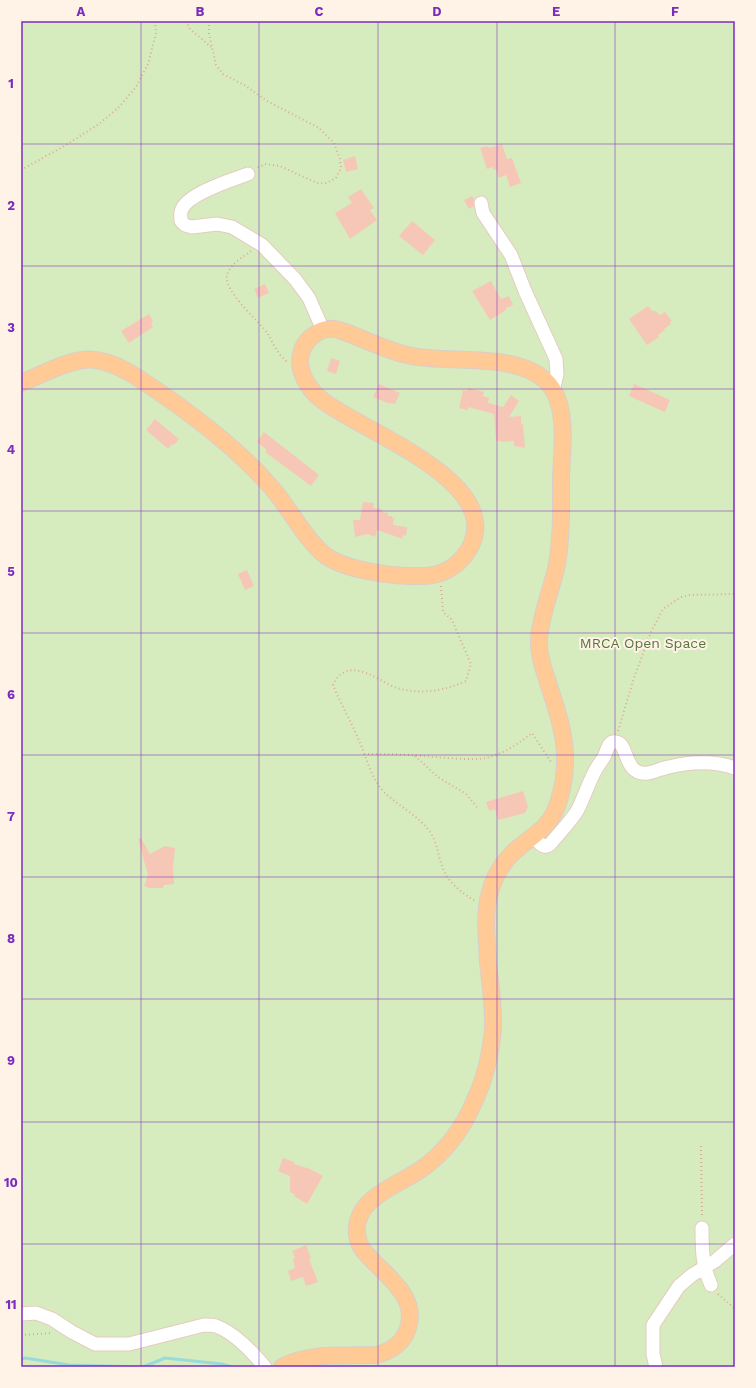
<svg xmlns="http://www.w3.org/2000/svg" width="756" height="1388" font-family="'Work Sans',sans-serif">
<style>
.green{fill:#d7ecbe}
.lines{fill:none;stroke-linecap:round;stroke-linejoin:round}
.stream{stroke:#99dadb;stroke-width:3}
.building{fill:#f6c7b6}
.minor-casing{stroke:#e5cbbf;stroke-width:15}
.major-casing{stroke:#d9cecb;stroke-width:18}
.path{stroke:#daaa99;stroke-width:2;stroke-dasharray:1 3;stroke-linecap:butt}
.minor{stroke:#fff;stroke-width:13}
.major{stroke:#ffca96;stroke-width:16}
.grid{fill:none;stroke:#7b2cbf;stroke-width:1;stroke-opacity:0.55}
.labels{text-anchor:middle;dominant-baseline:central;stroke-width:4;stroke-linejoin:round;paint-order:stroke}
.park-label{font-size:14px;fill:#55783a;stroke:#fff3e8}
.neatline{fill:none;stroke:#7b2cbf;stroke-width:1.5}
.grid-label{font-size:13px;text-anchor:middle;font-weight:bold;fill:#7b2cbf}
</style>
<rect width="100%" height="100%" fill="#feeee0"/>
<!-- green -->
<path class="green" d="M21 21H735V1367H21Z"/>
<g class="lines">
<!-- stream -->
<path class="stream" d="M21 1359 25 1358 69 1365 143 1367 165 1358 222 1364 232 1367"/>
</g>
<!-- building -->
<path class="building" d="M502 144 507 159 512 158 521 183 510 187 506 175 499 178 496 169 493 170V167L487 169 480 148 487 146 490 148Z
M355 156 358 169 346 172 343 160Z
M361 189 374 208 370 210 377 220 350 239 335 213 352 203 348 197Z
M472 196 474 199V206L469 209 464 200Z
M412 221 435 240 423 255 399 236Z
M491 281 501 299 509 296 513 305 506 308 505 311 490 320 472 291Z
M265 284 269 293 258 298 254 289Z
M648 306 652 311H655L660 315 665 312 672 321 670 322 671 324 664 329 665 330 658 335 659 337 647 345 629 319Z
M149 314 153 321 151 323 153 327 129 343 121 331Z
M331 358 340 361 336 374 327 371Z
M379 384 400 393 395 404 391 403 390 404 373 397Z
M634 384 670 400 665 412 629 396Z
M468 388 484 392 483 396 489 398 488 403 503 407 511 395 519 401 509 417 521 416V425L523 424 525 448 514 446V441L501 442V441H496L494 414 468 407V410L459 408 463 390 467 391Z
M155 419 179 439 174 445 172 444 168 449 146 430Z
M264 432 319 475 311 486 265 452 267 450 257 442Z
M363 502 374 503 373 508 382 509V512L388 513V516H392V518H394L393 525 407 527 406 536 402 535 403 539 377 530 375 537 368 534 355 537 353 520H360Z
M247 570 254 586 245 590 238 574Z
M523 791 528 807 525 813 498 820 495 809 489 811 486 802Z
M141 838 150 854 165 846 175 848 173 867 174 884 164 885 163 888H149L144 886 148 875 138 839Z
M283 1158 294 1162V1164L310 1169 323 1176 307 1204 294 1196 295 1195 290 1192V1176L278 1171Z
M306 1245 311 1258 309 1259 318 1282 306 1286 303 1277 291 1281 288 1271 295 1268 293 1259 295 1258 292 1251Z"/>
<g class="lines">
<!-- minor casing -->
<g class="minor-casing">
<path id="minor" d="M248 174C232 180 189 193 182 209 180 212 181 218 181 221L185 225 192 227 217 224 232 227 262 245 295 279 309 298 323 330
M481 203 483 213 511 255 525 291 556 359 557 374 553 391
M534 837C539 843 545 851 552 842 560 832 570 822 577 811 583 800 587 787 593 775 596 768 600 763 604 757 606 753 607 746 611 743 613 741 617 742 619 743 628 748 625 776 648 773 655 772 662 768 669 767 690 762 714 761 735 768
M702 1228C702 1249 702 1265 711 1285
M21 1314 36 1313 52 1319 72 1332 95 1344H129L204 1325C208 1325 213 1325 216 1326 235 1333 252 1352 265 1367
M656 1367 653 1354V1325L679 1286 692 1275 715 1261 735 1244"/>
</g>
<!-- major casing -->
<g class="major-casing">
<path id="major" d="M21 383C39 376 64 362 83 360 89 359 98 360 105 362 126 368 144 382 162 394 201 421 240 451 271 487 289 507 306 541 326 556 348 571 396 577 422 576 442 576 457 567 468 551 510 482 360 431 322 400 311 392 301 377 300 363 300 351 305 341 314 335 320 330 326 328 335 329 336 329 354 335 355 336 373 343 389 351 407 355 448 365 514 351 546 381 556 390 561 407 562 421 564 438 562 458 561 476 561 505 562 535 557 564 552 589 541 613 539 639 538 657 546 675 551 692 564 730 571 761 559 800 552 826 536 833 517 849 503 861 493 878 489 896 484 916 487 940 488 962 490 983 494 1006 493 1028 491 1053 485 1079 474 1102 462 1130 445 1153 420 1170 405 1180 387 1187 373 1199 358 1211 352 1229 361 1247 364 1252 371 1259 375 1263 393 1281 417 1300 408 1328 403 1344 391 1351 376 1355 345 1356 310 1352 282 1367"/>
</g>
<!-- path -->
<path class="path" d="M186 21 190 29 211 47
M209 21V34L216 65 223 74 246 86 267 101 319 128 334 143 340 159 341 168 336 178 326 183H317L280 166 265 164 257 168
M21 170 66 145 99 124 119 107 136 87 148 64 156 33 155 21
M251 251C243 257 230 264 227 275 223 291 259 321 268 334 271 339 273 345 277 350 279 354 283 358 287 362
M441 586 443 612 452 620 471 664 466 681C443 691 421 695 397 688 380 682 357 661 340 675 337 677 335 681 333 685 341 705 352 723 360 743 367 759 371 778 384 792 398 806 418 815 430 832 437 842 438 855 442 866 447 882 461 892 475 901
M618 731 634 678 651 632 663 609 681 597 690 595 735 594
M364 754C384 754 403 754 422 756 440 757 470 761 486 758 503 754 518 744 532 733L551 762
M415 756 438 777 466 794 477 807
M701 1146 702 1217
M718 1294 735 1309
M21 1335 52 1333"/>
<!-- minor -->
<use href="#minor" class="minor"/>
<!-- major -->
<use href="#major" class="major"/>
</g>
<!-- grid -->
<path class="grid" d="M141 21V1367M259 21V1367M378 21V1367M497 21V1367M615 21V1367M21 144H735M21 266H735M21 389H735M21 511H735M21 633H735M21 755H735M21 877H735M21 999H735M21 1122H735M21 1244H735"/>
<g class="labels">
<!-- park labels -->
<g class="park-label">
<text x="643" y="643">MRCA Open Space</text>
</g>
</g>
<!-- border -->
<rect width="756" height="1388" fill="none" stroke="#fff3e8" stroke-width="44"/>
<rect x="22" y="22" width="712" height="1344" class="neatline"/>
<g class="grid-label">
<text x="81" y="16">A</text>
<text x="200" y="16">B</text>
<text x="319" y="16">C</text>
<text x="437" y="16">D</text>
<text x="556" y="16">E</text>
<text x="675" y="16">F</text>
<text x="11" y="88">1</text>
<text x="11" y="210">2</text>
<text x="11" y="332">3</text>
<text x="11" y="454">4</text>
<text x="11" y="576">5</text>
<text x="11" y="699">6</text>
<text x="11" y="821">7</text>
<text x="11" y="943">8</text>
<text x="11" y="1065">9</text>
<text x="11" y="1187">10</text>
<text x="11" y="1309">11</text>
</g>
</svg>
